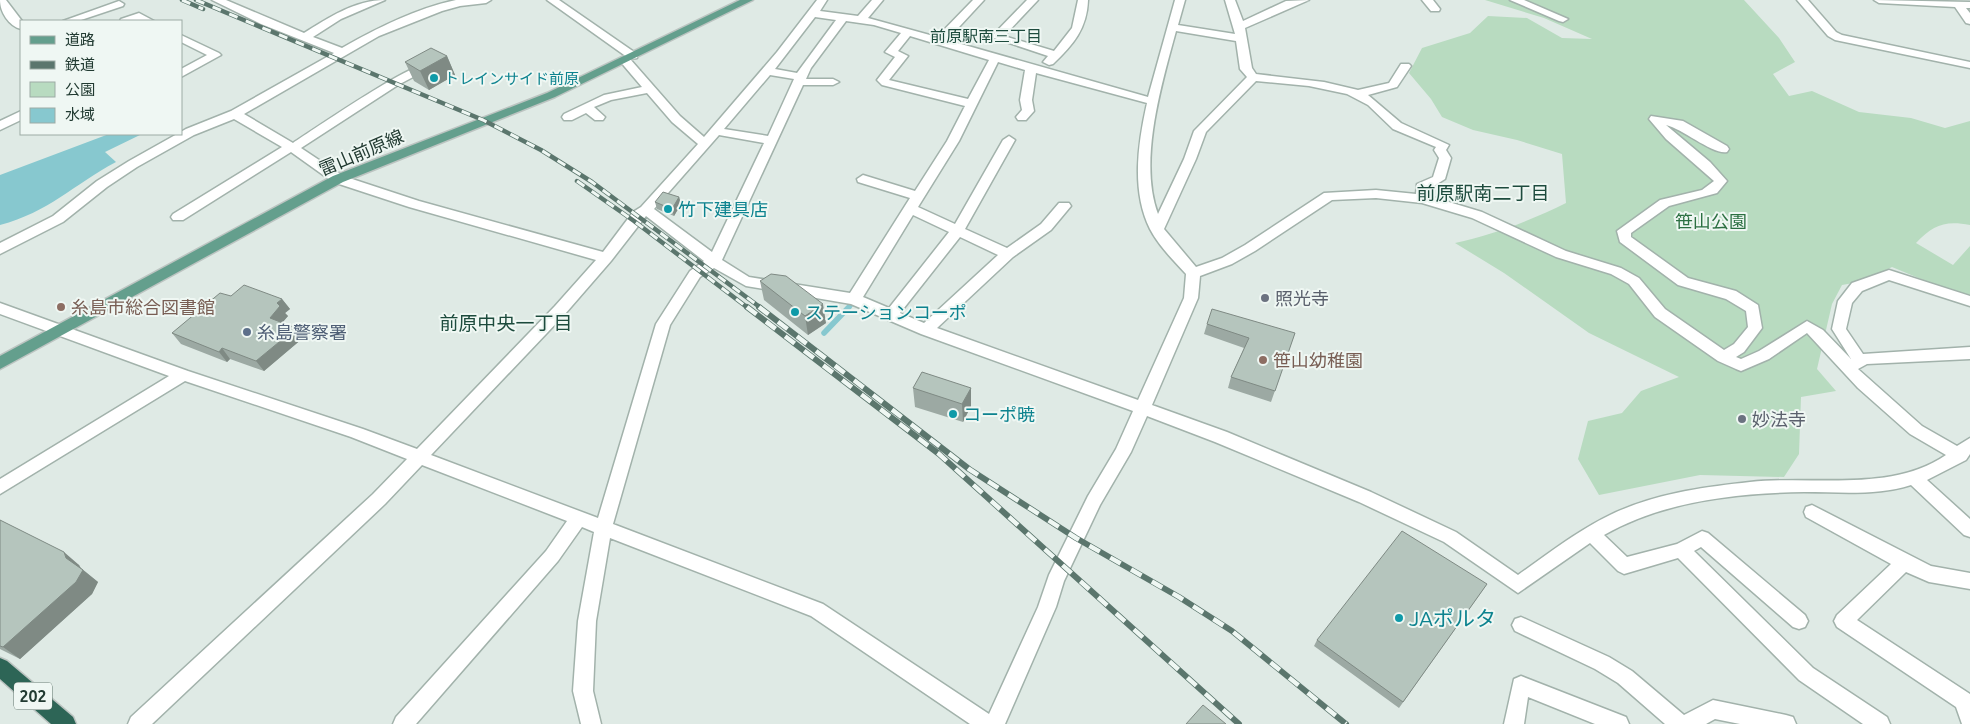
<svg xmlns="http://www.w3.org/2000/svg" width="1970" height="724" font-family="Ubuntu,'Noto Sans JP',sans-serif">
<style>
.green{fill:#b8dbc0}
.water{fill:#87c8cf}
.lines{fill:none;stroke-linecap:round;stroke-linejoin:round}
.stream-far1{stroke:#87c8cf;stroke-width:4.5}
.stream{stroke:#87c8cf;stroke-width:5.5}
.minor-casing{stroke:#a2b2ab;stroke-width:3}
.major-casing{stroke:#bcc4c1;stroke-width:3}
.highway-casing{stroke:#bcc4c1;stroke-width:3}
.minor{fill:#fff;fill-rule:evenodd}
.major{fill:#649f8d;fill-rule:evenodd}
.highway{fill:#2d6556;fill-rule:evenodd}
.rail-far1-casing{stroke:#5b766d;stroke-width:4.5}
.rail-casing{stroke:#5b766d;stroke-width:6}
.rail-far1{stroke:#eff7f3;stroke-width:3;stroke-dasharray:9;stroke-linecap:butt}
.rail{stroke:#eff7f3;stroke-width:4.5;stroke-dasharray:12;stroke-linecap:butt}
.wall{fill:#9ca9a3}
.shaded-wall{fill:#7f8a84}
.building{fill:#b5c5bd;stroke:#7f8a84}
.culture-dot{fill:#0f9aa8;stroke:#eff7f3;stroke-width:2}
.worship-dot{fill:#6b7280;stroke:#eff7f3;stroke-width:2}
.education-dot{fill:#8d6e63;stroke:#eff7f3;stroke-width:2}
.service-dot{fill:#5c6f8a;stroke:#eff7f3;stroke-width:2}
.labels{text-anchor:middle;dominant-baseline:central;stroke-width:4;stroke-linejoin:round;paint-order:stroke}
.far-culture-label{font-size:15px;fill:#0d838f;stroke:#eff7f3;text-anchor:start}
.far-neighbourhood-label{font-size:16px;fill:#1d4b3d;stroke:#eff7f3}
.shield{fill:#eff7f3;stroke:#5f736b;stroke-width:1}
.shield-label{font-size:16px;font-weight:bold;fill:#213a31}
.street-label{font-size:18px;fill:#213a31;stroke:#eff7f3}
.culture-label{font-size:18px;fill:#0d838f;stroke:#eff7f3;text-anchor:start}
.park-label{font-size:18px;fill:#2c7042;stroke:#eff7f3}
.worship-label{font-size:18px;fill:#5b616d;stroke:#eff7f3;text-anchor:start}
.education-label{font-size:18px;fill:#785e54;stroke:#eff7f3;text-anchor:start}
.service-label{font-size:18px;fill:#4e5e75;stroke:#eff7f3;text-anchor:start}
.neighbourhood-label{font-size:19px;fill:#1d4b3d;stroke:#eff7f3}
.near-culture-label{font-size:21px;fill:#0d838f;stroke:#eff7f3;text-anchor:start}
</style>
<rect width="100%" height="100%" fill="#dfeae5"/>
<!-- green -->
<path class="green" d="M1485 0H1744L1779 38 1795 62 1773 74 1789 96 1812 91 1859 112 1911 118 1945 128 1970 121V225C1945 220 1933 225 1916 243L1953 265 1970 246V295L1945 289 1892 267 1864 281 1842 285 1832 304 1817 369 1836 391 1801 397 1799 454 1784 477 1700 475 1599 495 1578 459 1588 421 1622 413 1641 391 1679 377 1589 333 1504 273 1455 243C1493 235 1532 220 1566 203L1562 154 1517 140 1473 130 1442 117 1431 99 1409 73 1422 48 1470 33 1488 16 1527 18 1562 38 1592 39 1544 18Z"/>
<!-- water -->
<path class="water" d="M109 134H142L105 152 116 162C73 185 49 212 0 225V175Z"/>
<g class="lines">
<!-- stream-far1 -->
<path class="stream-far1" d="M848 308 851 305"/>
<!-- stream -->
<path class="stream" d="M824 333 849 307"/>
<!-- minor casing -->
<g class="minor-casing">
<path id="minor" d="M0 0H6L22 21 21 29C9 26 0 12 0 0Z
M212 0H226L304 33C328 18 355 0 385 0L341 19 313 37 342 48C377 28 417 8 456 0 467 0 480 0 491 0L486 3 460 6 442 11 379 36 244 114 293 143C313 130 416 59 432 63V67L398 85 301 148 343 176 419 201 603 252 633 212 641 207 698 144 672 122 647 93 611 100 594 107 605 117 603 120H595L586 113 572 120H564L562 117 564 114 604 95 642 87 619 60 627 57 547 0H559L637 54V58L630 59 680 116 704 137 777 52 817 0H827L820 11 858 16 872 0H883L868 18 937 37 973 0H984L947 40 1148 97 1175 0H1185L1178 25 1235 34 1225 0H1235L1243 21 1286 1 1309 0 1245 28 1252 68 1256 74 1324 82 1358 90 1389 83 1401 64H1409L1411 66 1397 87 1368 95 1401 123 1449 145 1446 150 1451 158 1445 179 1429 189V196L1482 212 1566 251 1621 268 1639 278 1665 309 1724 350 1734 344 1748 327 1746 311 1726 299 1678 285 1620 242 1617 231 1660 200 1702 190 1714 181 1666 139 1649 119 1651 116 1683 121 1727 146 1729 149 1727 152C1713 155 1683 129 1666 125L1710 162 1727 181 1717 193 1669 206 1631 233V237L1688 278 1736 291 1758 305 1762 328 1744 352 1736 357 1741 359 1759 351 1807 321 1823 330 1851 359 1832 329 1838 301 1852 283 1889 270 1970 296V306L1889 280 1862 291 1852 303 1846 329 1863 354 1970 347V359L1867 364 1858 369 1922 426 1957 446 1970 438V454L1966 460 1927 480 1970 519V537L1964 535 1911 485C1877 496 1839 492 1804 492 1737 493 1663 501 1604 535L1627 557 1677 544 1702 531 1708 533 1805 615 1808 621 1805 627 1799 629 1793 627 1701 547 1694 551 1813 668 1887 717 1890 724H1863L1799 680 1678 558 1624 574 1618 571 1590 543 1518 593 1444 542 1359 502 1215 442 1147 416 1131 452 1100 505 1064 581 1056 607 1005 724H970L811 616 610 538 596 621 593 691 601 724H581L573 691 578 621 594 532 582 527 558 561 416 724H393L396 717 546 551 567 521 422 465 385 504 152 724H128L131 717 373 494 407 459 351 437 185 381 0 494V479L169 376 0 314V303L188 371 363 429 417 449 555 306 596 260 409 207 333 182 291 152 183 220H173L171 217 173 214 282 147 234 119 194 135 137 167 107 187 63 222 0 254V243L53 216 97 181 129 161 186 129 231 111 334 53 261 24ZM815 17 836 20 797 73 775 69ZM846 21 874 25 901 33 885 52 895 57 877 80 882 85 965 106 947 141 915 191 863 175 857 179 858 182 910 198 850 293 749 277 722 260 803 85H833L839 82 833 79H806L811 68ZM1176 31 1236 41 1240 69 1247 77 1194 131 1184 159 1158 214C1138 161 1162 83 1176 31ZM910 36 989 60 968 99 889 80 908 56 898 51ZM998 62 1025 70 1020 100 1022 110 1016 117 1018 120H1026L1034 111 1032 100 1036 73 1147 103C1138 143 1131 191 1150 229 1159 246 1173 260 1186 274L1184 298 1138 400 937 328 1013 257 1051 230 1071 206 1069 203H1059L1041 224 1007 248 965 229 1015 140 1009 136 1003 140 955 224 918 207 959 141ZM770 75 794 79 768 136 724 129ZM1256 81 1309 86 1347 94 1368 105 1393 129 1436 147 1434 150 1439 158 1433 177 1417 184 1416 194 1376 190 1324 193 1245 245 1222 258 1196 267 1164 229 1196 159 1206 132ZM719 135 764 143 712 252 654 209ZM1376 198 1422 203 1472 218 1556 257 1611 274 1629 284 1655 317 1718 361 1736 369 1741 371 1769 359 1807 333 1858 388 1910 434 1946 455C1891 493 1813 475 1750 482 1703 487 1653 494 1610 515 1577 531 1548 554 1518 575L1456 532 1371 492 1227 432 1152 405 1198 298 1200 276 1232 264 1255 251 1332 200ZM913 215 949 232 889 308 863 297ZM646 216 704 261 690 271 656 324 598 518 431 455 565 314 611 261ZM960 237 998 255 924 323 900 313ZM714 268 746 286 851 304 921 334 1133 411 1116 449 1088 496 1049 575 1038 607 989 714 823 604 613 524 670 325 700 277Z
M1027 0H1038L1004 36 1054 51 1072 28 1078 0H1088C1087 29 1073 45 1053 64L1049 65 1043 62 1048 56 991 37Z
M1422 0H1433L1440 9 1439 11H1431Z
M1510 0H1524L1568 19 1563 22 1559 21Z
M1797 0H1808L1836 32 1842 35 1970 62V68L1835 40 1828 36Z
M1874 0 1970 2V8H1966L1970 13V24L1966 23 1955 7 1879 3Z
M119 1 124 4 123 6 78 21H63Z
M139 13 154 21H120L121 19Z
M181 35 219 53 221 55 181 77V69L207 55 181 42Z
M21 111V120L0 130V121Z
M1812 505 1931 566 1970 573V589L1929 582 1906 572 1857 620 1970 694V724H1962L1956 707 1837 627 1834 621 1837 615 1891 564 1806 517 1804 512 1806 507Z
M1521 617 1609 657 1632 671 1684 715 1713 700 1786 715 1793 717 1796 724H1740L1715 719 1706 724H1665L1618 683 1595 669 1515 631 1512 625 1515 619Z
M1521 676 1626 717 1629 724H1595L1528 697 1524 724H1504L1514 679Z"/>
</g>
<!-- major casing -->
<g class="major-casing">
<path id="major" d="M740 0H753L555 97 343 182 0 369V356L333 176 547 93Z"/>
</g>
<!-- highway casing -->
<g class="highway-casing">
<path id="highway" d="M0 658 7 661 73 717 76 724H51L0 679Z"/>
</g>
<!-- minor -->
<use href="#minor" class="minor"/>
<!-- major -->
<use href="#major" class="major"/>
<!-- highway -->
<use href="#highway" class="highway"/>
<!-- rail-far1 casing -->
<g class="rail-far1-casing">
<path id="rail-far1" d="M182 0 203 9
M196 0 483 120 541 150 592 182 761 308
M577 181 634 221 748 308"/>
</g>
<!-- rail casing -->
<g class="rail-casing">
<path id="rail" d="M747 307 939 454 1239 724
M759 307 969 469 1076 538 1179 597 1232 631 1346 724"/>
</g>
<!-- rail-far1 -->
<use href="#rail-far1" class="rail-far1"/>
<!-- rail -->
<use href="#rail" class="rail"/>
</g>
<!-- wall -->
<path class="wall" d="M447 56 455 75 429 90 414 81 405 62Z
M679 197 681 204 674 216 657 209 655 202Z
M760 281 826 323 808 335 764 300Z
M282 299 290 309 285 313 288 316 282 322 296 328 303 338 264 371 230 359 227 362 181 344 172 333Z
M1207 324 1295 333 1271 402 1228 388 1231 377 1244 348 1204 334Z
M913 388H971V406L963 422 915 407Z
M0 520 79 565 81 568 98 582 92 594 20 659 0 649Z
M1487 584 1399 708 1314 646 1317 640Z"/>
<!-- shaded-wall -->
<path class="shaded-wall" d="M447 56 455 75 429 90 420 71Z
M679 197 681 204 674 216 672 209Z
M282 299 290 309 285 313 288 316 278 328 270 318 277 303Z
M823 304 826 323 808 335 805 316Z
M296 328 303 338 264 371 256 361Z
M222 348 230 359 227 362 219 352Z
M971 388V406L963 422 962 404Z
M64 552 79 565 82 571 66 558Z
M83 570 98 582 92 594 20 659 3 647Z"/>
<!-- building -->
<path class="building" d="M431 48 447 56 420 71 405 62Z
M663 192 679 197 672 209 655 202Z
M771 274 786 276 823 304 805 316 760 281Z
M244 285 282 299 277 303 280 306 270 318 296 328 256 361 222 348 219 352 172 333 220 293 231 296Z
M1212 309 1295 333 1275 391 1231 377 1249 338 1207 324Z
M922 372 971 388 962 404 913 388Z
M0 520 64 552 66 558 83 570 76 582 3 647 0 646Z
M1402 531 1487 584 1403 702 1317 640Z
M1203 705 1226 724H1186Z"/>
<!-- markers -->
<g class="culture-dot">
<circle cx="434" cy="78" r="5"/>
<circle cx="668" cy="209" r="5"/>
<circle cx="795" cy="312" r="5"/>
<circle cx="953" cy="414" r="5"/>
<circle cx="1399" cy="618" r="5"/>
</g>
<g class="worship-dot">
<circle cx="1265" cy="298" r="5"/>
<circle cx="1742" cy="419" r="5"/>
</g>
<g class="education-dot">
<circle cx="61" cy="307" r="5"/>
<circle cx="1263" cy="360" r="5"/>
</g>
<circle class="service-dot" cx="247" cy="332" r="5"/>
<g class="labels">
<!-- far-culture labels -->
<g class="far-culture-label">
<text x="444" y="78">トレインサイド前原</text>
</g>
<!-- far-neighbourhood labels -->
<g class="far-neighbourhood-label">
<text x="986" y="36">前原駅南三丁目</text>
</g>
<!-- shield labels -->
<rect class="shield" x="14" y="682.5" width="38" height="27" rx="4"/>
<g class="shield-label">
<text x="33" y="696">202</text>
</g>
<!-- street labels -->
<g class="street-label">
<text transform="translate(361 152) rotate(-23)">雷山前原線</text>
</g>
<!-- culture labels -->
<g class="culture-label">
<text x="678" y="209">竹下建具店</text>
<text x="805" y="312">ステーションコーポ</text>
<text x="963" y="414">コーポ暁</text>
</g>
<!-- park labels -->
<g class="park-label">
<text x="1711" y="221">笹山公園</text>
</g>
<!-- worship labels -->
<g class="worship-label">
<text x="1275" y="298">照光寺</text>
<text x="1752" y="419">妙法寺</text>
</g>
<!-- education labels -->
<g class="education-label">
<text x="71" y="307">糸島市総合図書館</text>
<text x="1273" y="360">笹山幼稚園</text>
</g>
<!-- service labels -->
<g class="service-label">
<text x="257" y="332">糸島警察署</text>
</g>
<!-- neighbourhood labels -->
<g class="neighbourhood-label">
<text x="1483" y="193">前原駅南二丁目</text>
<text x="506" y="323">前原中央一丁目</text>
</g>
<!-- near-culture labels -->
<g class="near-culture-label">
<text x="1409" y="618">JAポルタ</text>
</g>
</g>
<!-- legend -->
<rect x="20" y="20" width="162" height="115" fill="#eff7f3" stroke="#9daba5"/>
<rect x="30" y="36" width="25" height="8" fill="#649f8d" stroke="#9daba5"/>
<text x="65" y="45" font-size="15" fill="#213a31">道路</text>
<rect x="30" y="61" width="25" height="8" fill="#5b766d" stroke="#9daba5"/>
<text x="65" y="70" font-size="15" fill="#213a31">鉄道</text>
<rect x="30" y="82" width="25" height="15" fill="#b8dbc0" stroke="#9daba5"/>
<text x="65" y="95" font-size="15" fill="#213a31">公園</text>
<rect x="30" y="108" width="25" height="15" fill="#87c8cf" stroke="#9daba5"/>
<text x="65" y="120" font-size="15" fill="#213a31">水域</text>
</svg>
